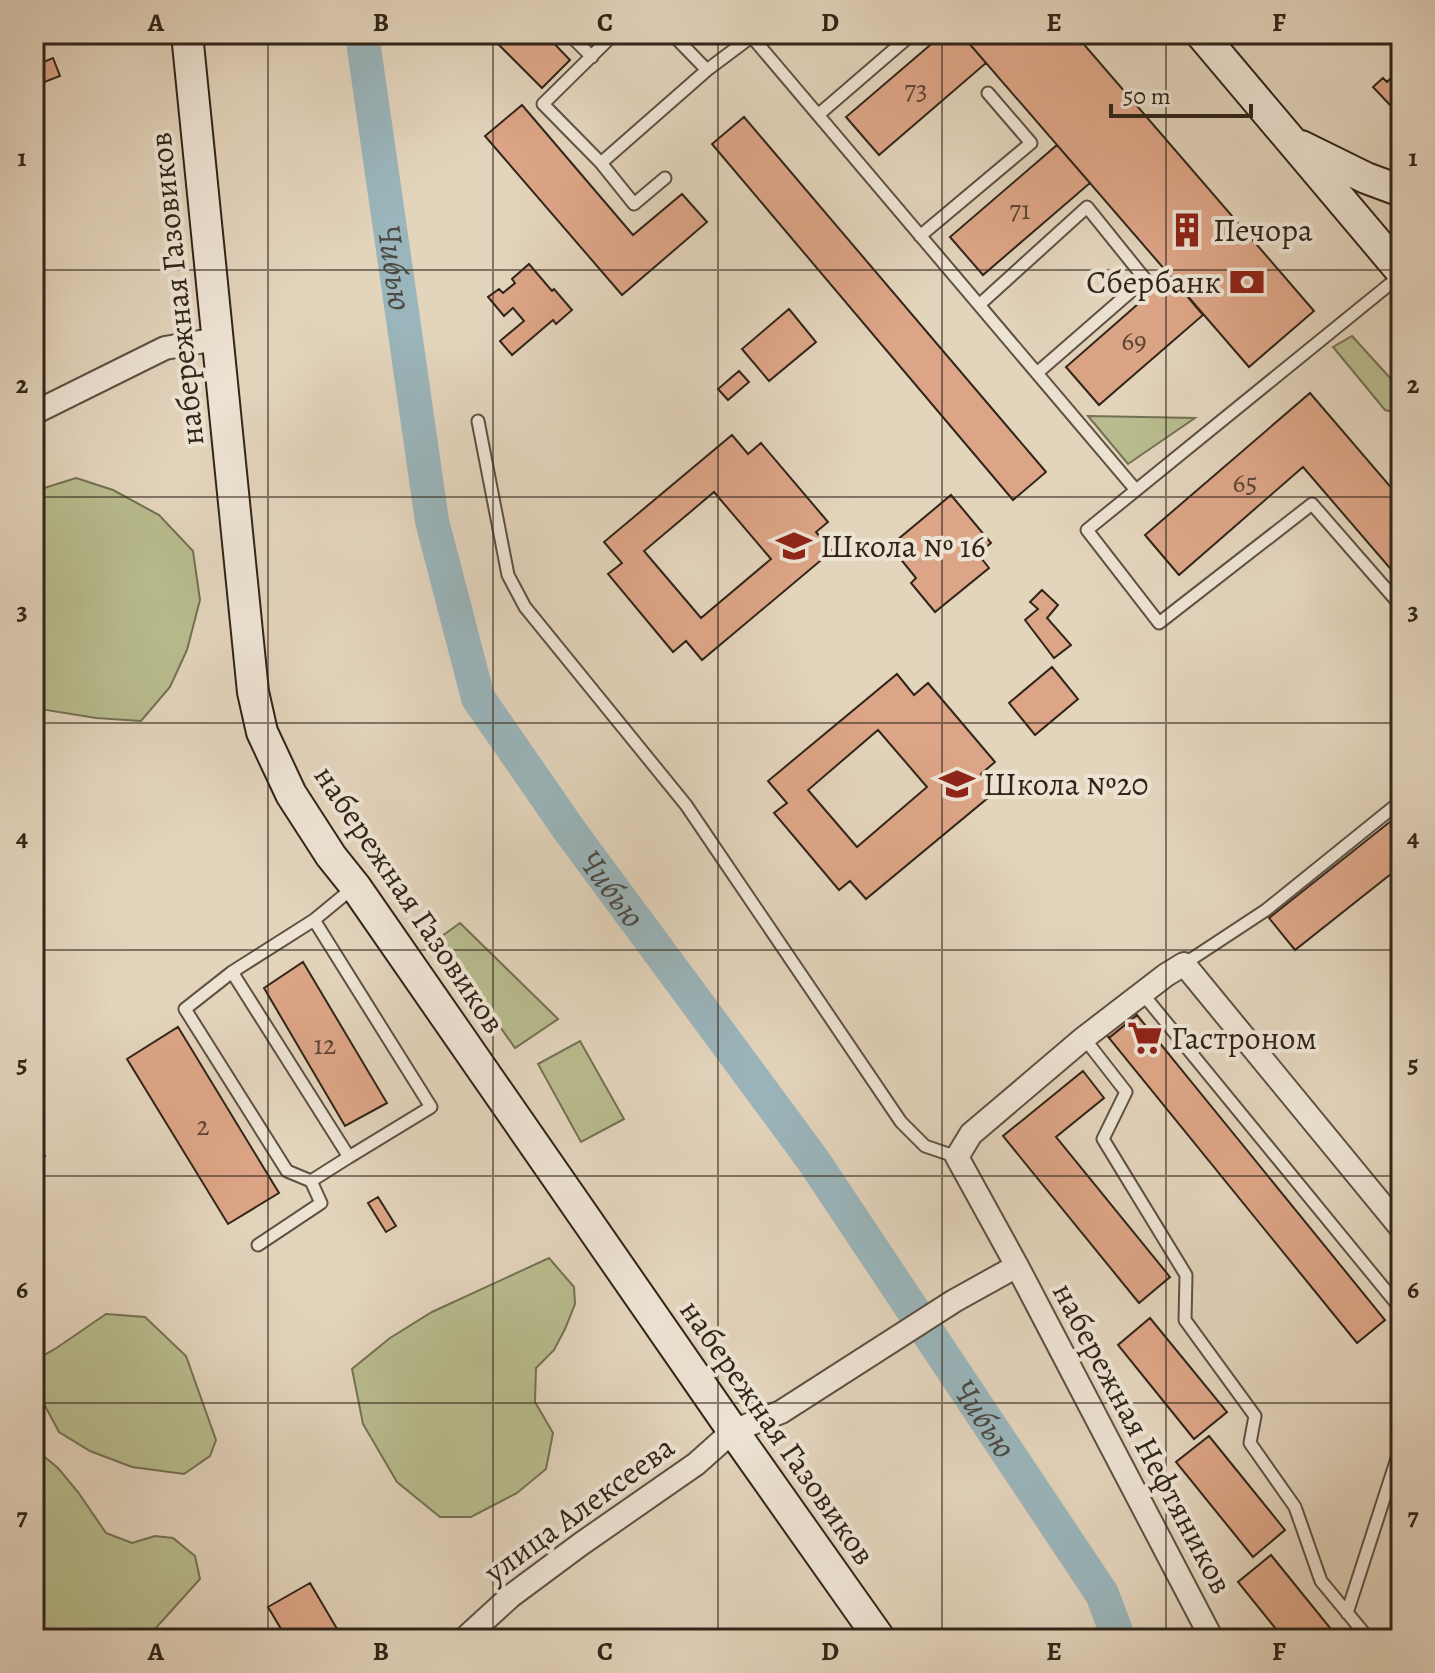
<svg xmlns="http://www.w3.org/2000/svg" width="1435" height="1673" font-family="Alegreya,serif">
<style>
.green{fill:#b8bc8e;stroke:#747054;stroke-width:2}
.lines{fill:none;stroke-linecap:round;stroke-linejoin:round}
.river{stroke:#9ab5bb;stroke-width:34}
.building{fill:#dda587;stroke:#312519;stroke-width:2;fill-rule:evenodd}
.service-casing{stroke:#5e5142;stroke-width:15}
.minor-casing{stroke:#5e5142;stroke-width:26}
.secondary-casing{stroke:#312519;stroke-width:34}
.service{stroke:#ede3d3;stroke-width:11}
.minor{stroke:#ede3d3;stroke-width:22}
.secondary{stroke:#ede3d3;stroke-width:30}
.grid{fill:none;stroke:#312519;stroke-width:2;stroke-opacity:0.55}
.labels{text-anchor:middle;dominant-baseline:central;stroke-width:8;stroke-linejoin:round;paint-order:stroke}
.number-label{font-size:28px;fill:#5c4534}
.poi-label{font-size:32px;fill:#312519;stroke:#ede3d3;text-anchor:start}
.street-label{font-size:32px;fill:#312519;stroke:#ede3d3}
.water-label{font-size:34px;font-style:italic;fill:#4b4942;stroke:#ede3d3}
.neatline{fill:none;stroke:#312519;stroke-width:3}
.grid-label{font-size:26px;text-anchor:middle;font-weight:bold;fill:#312519}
</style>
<rect width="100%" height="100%" fill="#e3d4bc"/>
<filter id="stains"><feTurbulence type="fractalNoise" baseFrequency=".0025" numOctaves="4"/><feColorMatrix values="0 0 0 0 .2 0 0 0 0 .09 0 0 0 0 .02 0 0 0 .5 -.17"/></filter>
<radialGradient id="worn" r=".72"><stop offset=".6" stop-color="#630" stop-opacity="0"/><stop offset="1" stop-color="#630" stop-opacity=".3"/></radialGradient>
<!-- green -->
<path class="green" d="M1352 336 1401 390V414L1385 410 1333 347Z
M1088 416 1195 418 1128 464Z
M76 478 113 490 159 515 193 551 200 600 187 650 170 687 141 721 96 718 34 708V493L41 489Z
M460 923 558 1019 515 1048 438 939Z
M580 1041 624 1119 581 1142 538 1064Z
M549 1258 574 1287 575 1304 565 1329 554 1350 536 1368 535 1402 553 1433 546 1469 517 1493 471 1517H440L397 1482 363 1424 352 1369 390 1338 432 1312Z
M106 1314 145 1317 186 1356 216 1440 210 1456 184 1474 132 1467 90 1451 59 1432 36 1389 35 1360 55 1349Z
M34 1448 58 1468 78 1492 106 1533 132 1543 155 1536 173 1538 195 1556 200 1579 146 1639H34Z"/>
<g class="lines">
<!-- river -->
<path class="river" id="s1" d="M362 34 432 521 478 698 570 831 813 1160 1102 1594 1119 1639"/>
</g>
<!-- building -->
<path class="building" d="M488 34H545L570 60 542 88Z
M943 34H961L986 63 879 155 846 117Z
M961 34H1075L1314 311 1249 367Z
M53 58 60 76 34 86V66Z
M1392 77 1401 86V94L1390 105 1373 87 1383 78 1387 82Z
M522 105 633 235 682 194 707 222 622 295 485 136Z
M744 117 1046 472 1013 500 712 144Z
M1057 145 1090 183 983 275 950 237Z
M529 264 552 291 554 289 572 310 556 324 553 320 512 355 500 341 524 321 513 308 504 316 488 297 499 289 503 293 515 283 512 279Z
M1170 276 1203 315 1099 405 1066 367Z
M789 309 816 342 769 381 742 349Z
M739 371 749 382 728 400 718 389Z
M1310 393 1401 499V581L1303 467 1179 575 1145 535Z
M732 435 748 454 761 443 828 522 816 532 832 551 702 660 686 641 673 652 608 574 622 563 604 542ZM714 492 771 559 701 618 644 551Z
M951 495 991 543 978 554 989 568 935 612 911 583 916 578 890 546Z
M1042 590 1058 605 1047 618 1071 645 1054 658 1025 620 1038 609 1030 602Z
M1052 667 1078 699 1035 735 1009 703Z
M897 674 914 695 928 683 995 762 981 774 995 792 866 899 850 881 839 890 774 813 787 803 768 781ZM878 730 927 787 857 847 808 790Z
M1401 813V866L1295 950 1269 918Z
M303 962 387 1103 345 1126 264 988Z
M1130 1007 1137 1015 1109 1038 1102 1029Z
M1137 1015 1385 1320 1357 1343 1109 1038Z
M178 1027 279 1193 228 1224 127 1059Z
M1083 1071 1104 1098 1056 1137 1170 1277 1139 1303 1003 1136Z
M34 1143 45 1156 34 1165Z
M378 1197 396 1226 386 1232 368 1203Z
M1150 1318 1227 1412 1194 1439 1118 1345Z
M1209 1436 1285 1530 1253 1557 1176 1462Z
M1401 1518V1550L1392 1547Z
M1271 1555 1339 1639H1284L1238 1582Z
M310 1583 343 1639H287L268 1607Z"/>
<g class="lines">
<!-- service casing -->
<g class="service-casing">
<path id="service" d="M569 34 592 57
M614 34 543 104 601 163 707 70 755 34
M672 34 707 70
M752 37 1135 489
M818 115 912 34
M601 163 634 204 665 178
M920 236 1031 143 988 93
M1401 275 1087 530 1159 623 1312 504 1401 606
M979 305 1087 207 1145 279 1037 373
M478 421 508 575 525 607 686 805 901 1122 925 1146 957 1157
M314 920 431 1107 349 1157 232 972 314 920 354 887
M1184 964 1266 910 1401 801
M232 972 185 1009 287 1171 311 1181
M1142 993 1401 1309
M1084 1038 1126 1092 1103 1139 1186 1275 1185 1320 1255 1416 1250 1443 1295 1507 1321 1581 1369 1639
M258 1245 321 1203 311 1181 349 1157
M1347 1613 1401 1446"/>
</g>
<!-- minor casing -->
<g class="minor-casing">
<path id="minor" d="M34 413 165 348 217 339
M464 1639 511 1596 581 1544 696 1464 733 1431 781 1412 954 1301 1017 1266
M1212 1639 1017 1266 957 1157 971 1134 1084 1038 1166 975 1184 964 1401 1228"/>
</g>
<!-- secondary casing -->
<g class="secondary-casing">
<path id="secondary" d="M187 34 253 692 262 732 291 794 331 856 355 886 733 1431 880 1639
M1201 34 1401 271
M1301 146 1366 178 1401 191"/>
</g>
<!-- service -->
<use href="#service" class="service"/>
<!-- minor -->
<use href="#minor" class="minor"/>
<!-- secondary -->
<use href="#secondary" class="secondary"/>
</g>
<!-- grid -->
<path class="grid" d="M268 34V1639M493 34V1639M718 34V1639M942 34V1639M1166 34V1639M34 270H1401M34 497H1401M34 723H1401M34 950H1401M34 1176H1401M34 1403H1401"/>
<!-- icons -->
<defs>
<g id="building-bare" transform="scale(2.76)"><path d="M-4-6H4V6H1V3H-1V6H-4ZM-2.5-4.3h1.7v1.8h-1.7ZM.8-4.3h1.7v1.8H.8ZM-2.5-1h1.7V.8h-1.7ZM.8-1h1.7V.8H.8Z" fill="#8f2418" stroke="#ede3d3" stroke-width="2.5" paint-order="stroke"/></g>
<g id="bank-bare" transform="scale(2.76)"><path d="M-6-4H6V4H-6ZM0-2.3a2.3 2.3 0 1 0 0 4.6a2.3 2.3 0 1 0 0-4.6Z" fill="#8f2418" stroke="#ede3d3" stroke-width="2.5" paint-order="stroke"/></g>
<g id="school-bare" transform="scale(2.76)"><path d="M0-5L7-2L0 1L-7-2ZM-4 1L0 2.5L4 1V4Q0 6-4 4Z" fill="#8f2418" stroke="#ede3d3" stroke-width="2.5" paint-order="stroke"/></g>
<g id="supermarket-bare" transform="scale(2.76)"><path d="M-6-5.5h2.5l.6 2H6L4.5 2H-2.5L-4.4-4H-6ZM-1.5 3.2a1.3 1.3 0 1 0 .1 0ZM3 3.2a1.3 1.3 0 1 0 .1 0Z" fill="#8f2418" stroke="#ede3d3" stroke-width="2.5" paint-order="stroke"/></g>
</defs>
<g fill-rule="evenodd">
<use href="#building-bare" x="1187" y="230"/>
<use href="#bank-bare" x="1247" y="282"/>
<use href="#school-bare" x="794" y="546"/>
<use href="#school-bare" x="957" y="784"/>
<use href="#supermarket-bare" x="1145" y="1038"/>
</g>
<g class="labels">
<!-- number labels -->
<g class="number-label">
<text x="916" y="90">73</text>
<text x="1020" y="210">71</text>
<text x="1134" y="341">69</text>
<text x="1245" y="483">65</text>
<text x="325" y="1045">12</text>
<text x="203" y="1126">2</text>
</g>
<!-- poi labels -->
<g class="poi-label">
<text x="1213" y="230">Печора</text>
<text x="1221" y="282" text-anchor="end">Сбербанк</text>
<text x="820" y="546">Школа № 16</text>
<text x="983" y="784">Школа №20</text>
<text x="1171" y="1038">Гастроном</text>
</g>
<!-- street labels -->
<g class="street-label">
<text transform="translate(176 289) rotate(-96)">набережная Газовиков</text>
<text transform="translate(410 899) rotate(56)">набережная Газовиков</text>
<text transform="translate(778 1432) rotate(55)">набережная Газовиков</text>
<text transform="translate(1143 1438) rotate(62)">набережная Нефтяников</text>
<text transform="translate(579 1509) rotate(-36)">улица Алексеева</text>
</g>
<!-- water labels -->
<g class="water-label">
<text stroke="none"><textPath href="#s1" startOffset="236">Чибью</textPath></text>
<text stroke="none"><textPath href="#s1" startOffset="908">Чибью</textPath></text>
<text stroke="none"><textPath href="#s1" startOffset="1556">Чибью</textPath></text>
</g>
</g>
<!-- margin -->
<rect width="1435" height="1673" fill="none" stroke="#e3d4bc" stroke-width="88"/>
<!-- scale -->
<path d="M1111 104v12h140v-12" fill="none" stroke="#312519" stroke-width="4"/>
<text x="1123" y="104" font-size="24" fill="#312519" stroke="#ede3d3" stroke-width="6" paint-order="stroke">50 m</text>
<rect x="44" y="44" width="1347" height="1585" class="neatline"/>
<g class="grid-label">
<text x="156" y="31">A</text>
<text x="381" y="31">B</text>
<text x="605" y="31">C</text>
<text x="830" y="31">D</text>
<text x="1054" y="31">E</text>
<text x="1279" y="31">F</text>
<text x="22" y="166">1</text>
<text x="1413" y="166">1</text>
<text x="22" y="393">2</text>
<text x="1413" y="393">2</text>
<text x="22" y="619">3</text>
<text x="1413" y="619">3</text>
<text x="22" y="846">4</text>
<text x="1413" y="846">4</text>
<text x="22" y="1072">5</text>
<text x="1413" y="1072">5</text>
<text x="22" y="1298">6</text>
<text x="1413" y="1298">6</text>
<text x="22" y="1525">7</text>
<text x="1413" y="1525">7</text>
<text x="156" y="1660">A</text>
<text x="381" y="1660">B</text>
<text x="605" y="1660">C</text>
<text x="830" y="1660">D</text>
<text x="1054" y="1660">E</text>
<text x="1279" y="1660">F</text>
</g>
<rect width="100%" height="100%" filter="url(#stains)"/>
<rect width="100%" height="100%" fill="url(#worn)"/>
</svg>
